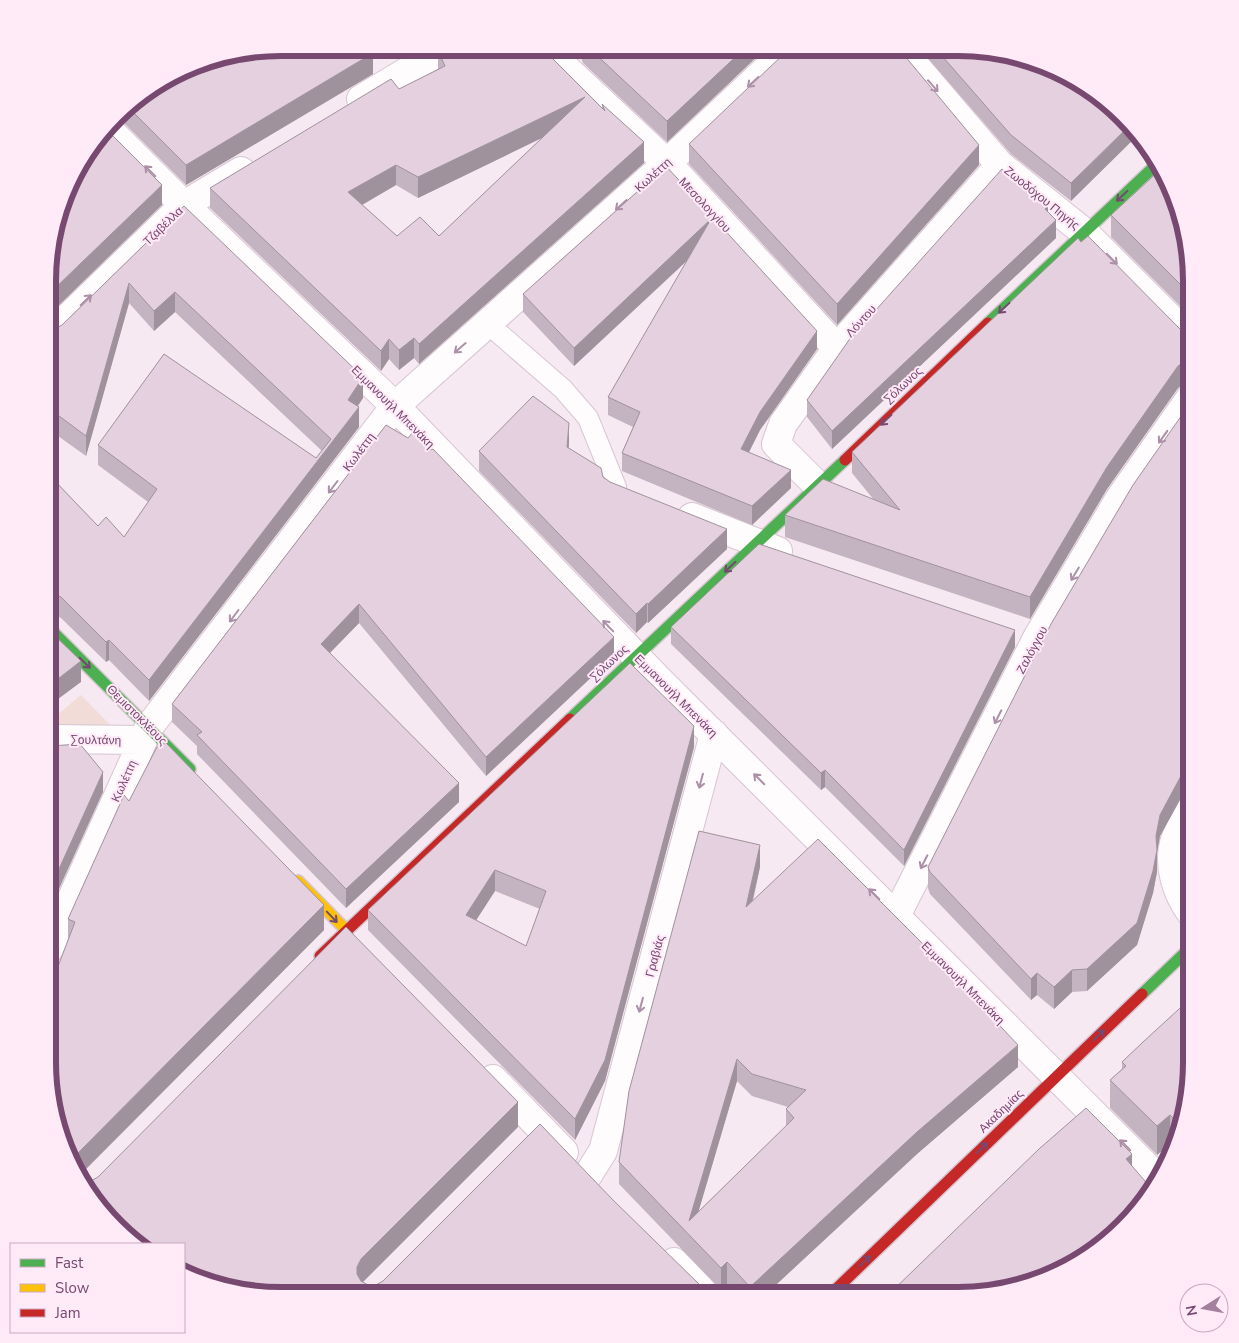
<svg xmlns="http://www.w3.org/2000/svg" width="1239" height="1343" font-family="'Nunito Sans',sans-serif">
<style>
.green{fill:#f1dcd7}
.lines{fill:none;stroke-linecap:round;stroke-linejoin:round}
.lane-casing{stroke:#d6c6d2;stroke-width:22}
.street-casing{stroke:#d6c6d2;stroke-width:30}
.fast-casing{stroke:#d5c5d0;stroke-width:14}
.slow-casing{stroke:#d5c5d0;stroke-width:14}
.jam-casing{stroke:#d5c5d0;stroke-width:14}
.lane{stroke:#fefcfd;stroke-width:20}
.street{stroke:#fefcfd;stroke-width:28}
.fast{stroke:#4caf50;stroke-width:11}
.slow{stroke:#ffc107;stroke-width:11}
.jam{stroke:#c62828;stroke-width:11}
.wall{fill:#c4b3c0;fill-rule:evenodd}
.shaded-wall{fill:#a0929c}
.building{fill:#e4d0df;stroke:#a0929c;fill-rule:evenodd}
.oneway{stroke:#ad90a8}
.oneway2{stroke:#774870}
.labels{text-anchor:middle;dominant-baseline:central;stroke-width:4;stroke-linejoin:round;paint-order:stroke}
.street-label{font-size:12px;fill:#774870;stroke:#ffeaf7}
.rim{fill:none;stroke:#774870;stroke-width:6}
</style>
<rect width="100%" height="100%" fill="#f7e9f2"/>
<!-- green -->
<path class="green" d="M81 695 114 729 50 730V721Z"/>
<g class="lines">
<!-- lane casing -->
<g class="lane-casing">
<path id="lane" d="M488 324 563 389 588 418 616 487"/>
</g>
<!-- street casing -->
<g class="street-casing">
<path id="street" d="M544 48 667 163 837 348
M901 49 1000 165 1084 232 1191 339
M361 99 446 48
M108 129 184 205 395 406 657 678 1159 1179
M51 334 184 205 241 171
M817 485 776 444 783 424 837 348 1000 165
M692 517 778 551
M50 739 142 740
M1191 809C1186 819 1179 829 1175 840 1167 864 1176 893 1191 913
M896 916 1037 638 1120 498 1191 397
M49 949 149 727 395 406 667 163 788 49
M493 1079 564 1152
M588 1175 603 1151 714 734
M674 1262 706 1295"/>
</g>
<!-- fast casing -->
<g class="fast-casing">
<path id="fast" d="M988 323 1158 163
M50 629 190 769
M570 719 845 460
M1142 994 1191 947"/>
</g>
<!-- slow casing -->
<g class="slow-casing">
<path id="slow" d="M298 881 346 930"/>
</g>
<!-- jam casing -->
<g class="jam-casing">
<path id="jam" d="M845 460 988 323
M320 956 570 719
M830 1295 1142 994"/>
</g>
<!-- lane -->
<use href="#lane" class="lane"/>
<!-- street -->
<use href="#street" class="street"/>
<!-- fast -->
<use href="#fast" class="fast"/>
<!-- slow -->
<use href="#slow" class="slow"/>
<!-- jam -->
<use href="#jam" class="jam"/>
</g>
<!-- wall -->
<path class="wall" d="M578 48 765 49 667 142 583 63Z
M920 49H988L1055 79H1075L1071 201 1011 154Z
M438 51 602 109V104L644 163 419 364 414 358 399 370 389 359 381 371 210 208V188L438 69ZM542 138 439 236H397L362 205 396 185 418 198Z
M373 74 186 185 118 117 127 105Z
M689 144 979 165 837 325 689 164Z
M666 166 817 349 760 430 749 452 791 488 752 525 622 471V453L633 427 608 415V397L688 260 574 366 523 312V294Z
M184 206 363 398 358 406 359 427 149 701 109 660 106 662 61 618 53 614H50L51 459 57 483 98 526 124 537 148 502 98 465V445L316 458 322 451 175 312 154 331 129 303 86 456 51 431 52 329H55L62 325Z
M1048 213 1056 238 832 449 807 417V400Z
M1111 215 1191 267V317L1111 237Z
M1180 329 1187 332H1191V382L1185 383 1178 388 1107 489 1030 619 785 537V515L874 500 852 473V452Z
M1191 402V794L1182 796 1160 836 1157 852V872L1153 893 1137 945 1087 991 1072 992 1054 1009 1037 995 1031 1000 930 894 928 888V867Z
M386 425 614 656 486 776 359 623 330 653 459 802 346 908 197 754V746L172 722V704Z
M569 442V448L610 482 727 549 648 623 647 622 636 633 479 471V451Z
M671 627 1015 647 904 866 825 787 821 790 671 644Z
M694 747 605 1081 575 1140 368 930V910ZM495 891 540 909 526 946 476 920Z
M129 801 324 930 79 1176 60 1136 68 938V919Z
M1191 823V851L1189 849V828Z
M760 867 753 901 1018 1067 917 1154 765 1295H737L727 1284 721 1290 619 1184V1162ZM737 1081 752 1096 788 1107 786 1109V1126L698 1212Z
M1122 1062 1191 1076 1171 1144 1157 1155 1110 1108V1080L1122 1069Z"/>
<!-- shaded-wall -->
<path class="shaded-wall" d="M744 49H765L667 142V121Z
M373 53V74L186 185V165Z
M585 97V117L418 198V177Z
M1127 128 1136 137 1071 201V183Z
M644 142V163L419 364V344Z
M979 145V165L837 325V304Z
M396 165V185L348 213V192Z
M162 185V205L52 312V291Z
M1048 206V223L1045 209Z
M711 219V238L574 366V348Z
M1056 220V238L832 449V431Z
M129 283V303L86 456V436Z
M175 292V312L154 331V311Z
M817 331V349L760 430 741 468V449L760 412Z
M414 338V358L399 370V350Z
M389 339V359L381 371V351Z
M1185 361V383L1178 388 1107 489 1030 619V597L1107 467 1178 366Z
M363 377V398L348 420V400Z
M359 407V427L149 701V680Z
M569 423V442L567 466V447Z
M57 465V485L51 490V470Z
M791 470V488L752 525V506Z
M727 529V549L648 623V604Z
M647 603V622L636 633V614Z
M359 604V623L321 662V644Z
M1015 630V647L904 866V850Z
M614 637V656L486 776V757Z
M109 640V660L106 662V642Z
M81 661V682L50 705V685Z
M694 726V747L605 1081 575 1140V1119Z
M825 770V787L821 790V773Z
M103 772V792L49 911V891Z
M1190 772V793L1182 796 1160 836 1157 852V872L1153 893 1137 945 1087 991V969L1156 836 1160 815 1182 774Z
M459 783V802L346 908V889Z
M760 845V867L746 929V907Z
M495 870V891L466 936V915Z
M324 905V930L79 1176 72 1162 76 1155Z
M1072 970V992L1054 1009V987Z
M1037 973V995L1031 1000V979Z
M1018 1045V1067L917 1154 765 1295H750V1287L917 1132Z
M737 1059V1081L691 1237 689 1221Z
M518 1102V1127L361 1284 357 1291V1267L361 1259Z
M1170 1115V1143L1157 1155V1126Z
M1132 1154V1175L1126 1159Z
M727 1262V1284L721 1290V1268Z
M700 1285V1295H689Z"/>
<!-- building -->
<path class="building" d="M282 48H368L373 53 186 165 127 106 206 60Z
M443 48H542L605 111 602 104 644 142 419 344 414 338 399 350 389 339 381 351 210 188 391 79 399 89 445 66 438 51ZM585 97 439 236 420 217 397 236 348 192 396 165 418 177Z
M589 48 744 49 667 121Z
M789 49H899L979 145 837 304 689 144Z
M936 49H988L1045 69 1055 79 1060 74 1075 79 1127 128 1071 183 1011 135Z
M107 130 162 185 52 291V236L79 165Z
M666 166 817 331 760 412 741 449 791 470 752 506 622 453 640 412 608 397 711 219 574 348 523 294Z
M1002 169 1048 206 1045 209 1056 220 832 431 807 400 849 340Z
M1161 169 1179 207 1191 267V295L1111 215Z
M184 206 363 377 348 400 359 407 149 680 109 640 106 642 61 597 53 594H50L51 477 98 526 106 517 124 537 157 489 98 445 164 354 316 458 331 439 175 292 154 311 129 283 86 436 51 410 52 329H55L62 325Z
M1088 236 1180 329 1187 332H1191V360L1185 361 1178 366 1107 467 1030 597 785 515 823 479 900 510 852 452 1078 238 1081 242Z
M533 396 569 423 567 447 601 468 603 477 610 482 727 529 648 604 647 603 636 614 479 451Z
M1191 402V772L1182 774 1160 815 1156 836 1157 850 1153 871 1137 923 1087 969 1072 970 1054 987 1037 973 1031 979 930 872 928 867 1051 624 1133 485Z
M386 425 408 438 413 432 431 450 433 449 614 637 486 757 359 604 321 644 459 783 346 889 197 735 202 732 172 704Z
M51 459 57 465 51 470Z
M759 544 1015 630 904 850 825 770 821 773 671 627Z
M50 631 81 661 50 685Z
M630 663 694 726 605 1060 575 1119 368 910ZM495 870 546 891 526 946 466 915Z
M166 743 324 905 76 1155 72 1162 60 1136 48 1076V980L52 982 75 922 68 919 124 795 129 801 157 747Z
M80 744 103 772 49 891 50 746Z
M699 831 760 845 746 907 818 839 923 944 1018 1045 917 1132 750 1287 727 1262 721 1268 619 1162 629 1091ZM737 1059 752 1074 806 1090 786 1109 794 1118 689 1221Z
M346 927 518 1102 361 1259 357 1267V1274L361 1281 368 1285H376L383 1281 540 1124 613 1200 700 1285 689 1295H267L184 1270V1244H143L87 1191 81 1180 84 1181H91L98 1177Z
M1191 998V1076L1177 1122 1170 1115 1157 1126 1110 1080 1126 1066 1122 1062 1143 1042Z
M1086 1108 1132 1154 1126 1159 1151 1188 1087 1256 1032 1283 972 1295H888L1039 1149Z"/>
<!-- one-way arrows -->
<defs><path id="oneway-shaft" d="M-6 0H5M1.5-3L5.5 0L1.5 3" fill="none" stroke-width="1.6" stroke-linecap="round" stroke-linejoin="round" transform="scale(1.25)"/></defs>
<g class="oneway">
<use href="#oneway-shaft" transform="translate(753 82) rotate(137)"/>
<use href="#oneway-shaft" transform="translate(933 86) rotate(49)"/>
<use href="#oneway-shaft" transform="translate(150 171) rotate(-135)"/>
<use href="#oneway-shaft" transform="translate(621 205) rotate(138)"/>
<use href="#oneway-shaft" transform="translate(1112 259) rotate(45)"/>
<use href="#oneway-shaft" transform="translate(86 300) rotate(-44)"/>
<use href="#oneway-shaft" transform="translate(460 348) rotate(139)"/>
<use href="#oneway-shaft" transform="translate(1163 437) rotate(125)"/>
<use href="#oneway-shaft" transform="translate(333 487) rotate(127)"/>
<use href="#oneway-shaft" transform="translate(1075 574) rotate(121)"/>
<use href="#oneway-shaft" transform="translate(234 616) rotate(127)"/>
<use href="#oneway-shaft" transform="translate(608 626) rotate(-134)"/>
<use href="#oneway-shaft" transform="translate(998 717) rotate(117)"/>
<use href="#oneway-shaft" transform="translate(759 779) rotate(-135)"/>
<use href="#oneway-shaft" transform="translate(701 781) rotate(105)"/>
<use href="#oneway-shaft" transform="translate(924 862) rotate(117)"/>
<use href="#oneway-shaft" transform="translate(874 894) rotate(-135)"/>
<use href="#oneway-shaft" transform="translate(641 1005) rotate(105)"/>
<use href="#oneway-shaft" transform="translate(1125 1145) rotate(-135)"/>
</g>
<g class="oneway2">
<use href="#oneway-shaft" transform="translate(1122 196) rotate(137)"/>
<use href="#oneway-shaft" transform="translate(1004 308) rotate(137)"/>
<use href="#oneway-shaft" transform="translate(886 420) rotate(137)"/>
<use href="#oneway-shaft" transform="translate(730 567) rotate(137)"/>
<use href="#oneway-shaft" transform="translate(85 663) rotate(45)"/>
<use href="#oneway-shaft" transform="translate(332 917) rotate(46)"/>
<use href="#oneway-shaft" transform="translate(1099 1035) rotate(-44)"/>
<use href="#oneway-shaft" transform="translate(982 1148) rotate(-44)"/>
<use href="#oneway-shaft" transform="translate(865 1261) rotate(-44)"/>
</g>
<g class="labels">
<!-- street labels -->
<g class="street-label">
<text transform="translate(653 175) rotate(-42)">Κωλέττη</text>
<text transform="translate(1042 198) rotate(39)">Ζωοδόχου Πηγής</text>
<text transform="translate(705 205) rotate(47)">Μεσολογγίου</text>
<text transform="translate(163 226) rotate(-44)">Τζαβέλλα</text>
<text transform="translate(861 321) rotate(-48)">Λόντου</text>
<text transform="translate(903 385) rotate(-43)">Σόλωνος</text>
<text transform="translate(393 407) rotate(45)">Εμμανουήλ Μπενάκη</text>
<text transform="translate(359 452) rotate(-53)">Κωλέττη</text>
<text transform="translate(1032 650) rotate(-62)">Ζαλόγγου</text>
<text transform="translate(609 663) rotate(-43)">Σόλωνος</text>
<text transform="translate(676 696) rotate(45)">Εμμανουήλ Μπενάκη</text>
<text transform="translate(137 715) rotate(45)">Θεμιστοκλέους</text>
<text transform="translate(96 740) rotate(1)">Σουλτάνη</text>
<text transform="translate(124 781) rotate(-66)">Κωλέττη</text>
<text transform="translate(655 956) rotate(-75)">Γραβιάς</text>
<text transform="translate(963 983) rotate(45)">Εμμανουήλ Μπενάκη</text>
<text transform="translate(1001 1111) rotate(-44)">Ακαδημίας</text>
</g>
</g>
<!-- crop -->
<path d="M0 0H1239V1343H0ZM281 56H958A225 225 0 0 1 1183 281V1062A225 225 0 0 1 958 1287H281A225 225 0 0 1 56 1062V281A225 225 0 0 1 281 56Z" fill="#ffeaf7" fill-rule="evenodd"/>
<path class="rim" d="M281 56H958A225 225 0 0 1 1183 281V1062A225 225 0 0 1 958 1287H281A225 225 0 0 1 56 1062V281A225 225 0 0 1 281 56Z"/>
<!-- legend -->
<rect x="10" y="1243" width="175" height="90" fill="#ffeaf7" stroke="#c9a9c1"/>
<rect x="20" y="1259" width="25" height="8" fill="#4caf50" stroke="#c9a9c1"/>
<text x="55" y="1268" font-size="15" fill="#774870">Fast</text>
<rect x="20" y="1284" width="25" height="8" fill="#ffc107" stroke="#c9a9c1"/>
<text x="55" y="1293" font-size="15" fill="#774870">Slow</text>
<rect x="20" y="1309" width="25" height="8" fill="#c62828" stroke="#c9a9c1"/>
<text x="55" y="1318" font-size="15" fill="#774870">Jam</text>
<!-- north arrow -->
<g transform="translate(1204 1308) rotate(259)"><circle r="24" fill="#ffeaf7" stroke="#c9a9c1"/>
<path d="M0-4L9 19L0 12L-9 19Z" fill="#a4809e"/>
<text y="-8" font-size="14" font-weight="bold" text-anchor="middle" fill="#774870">N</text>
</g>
</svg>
